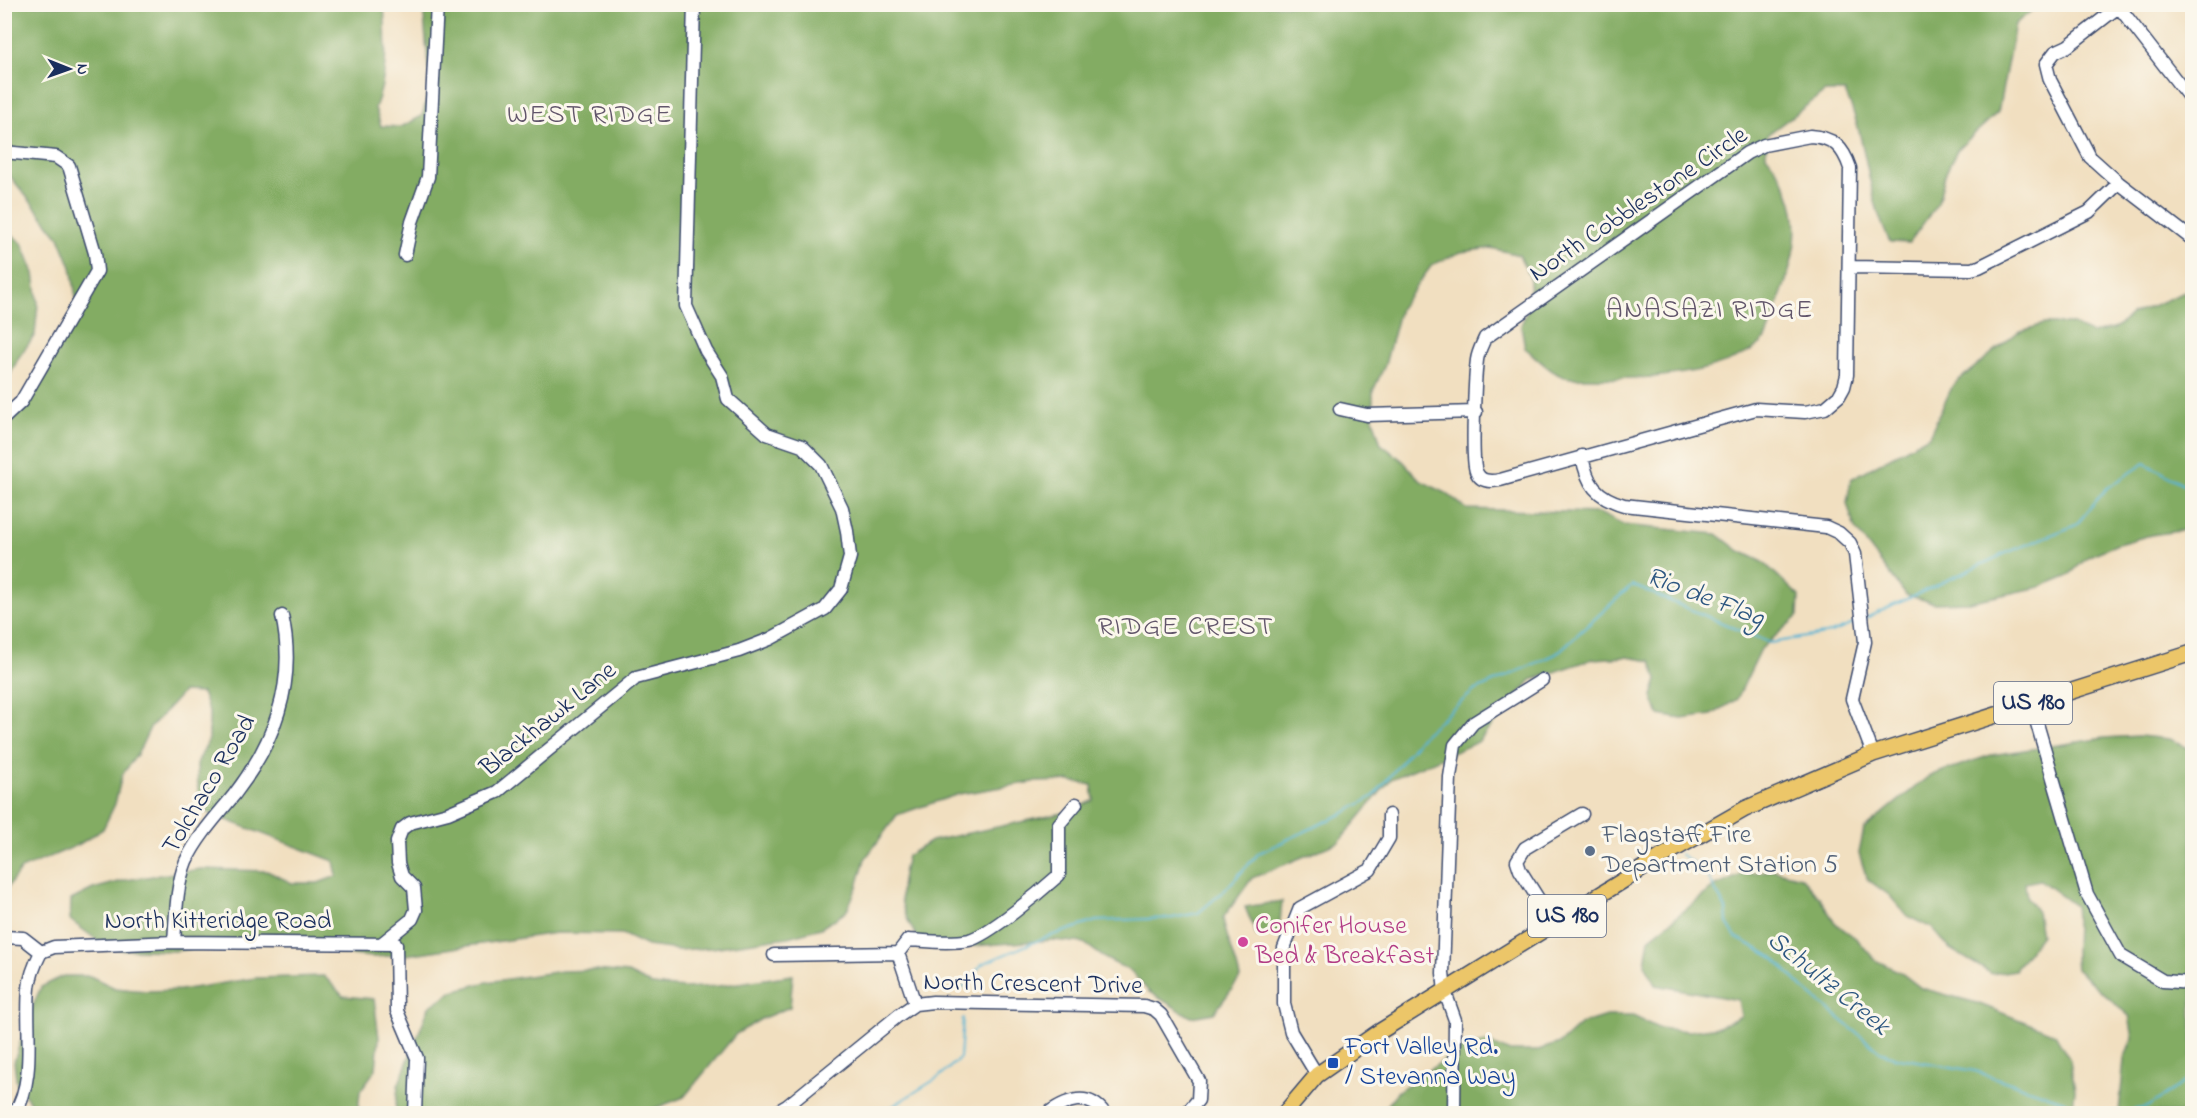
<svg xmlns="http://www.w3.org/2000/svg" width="2197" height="1118" font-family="'Indie Flower',sans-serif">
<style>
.forest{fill:#83ac64;stroke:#4f6e61;stroke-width:1.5}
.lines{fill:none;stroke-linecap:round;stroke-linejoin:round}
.stream{stroke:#56b4d4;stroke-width:2}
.minor-casing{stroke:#3b496d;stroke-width:15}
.major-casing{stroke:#3b496d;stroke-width:18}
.minor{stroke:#fff;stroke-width:12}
.major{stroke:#ecc669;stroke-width:15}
.service-dot{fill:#5c6f8a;stroke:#fbf7ec;stroke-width:2}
.hotel-dot{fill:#d1479c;stroke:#fbf7ec;stroke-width:2}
.transit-dot{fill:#1a4fb4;stroke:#fbf7ec;stroke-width:2}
.labels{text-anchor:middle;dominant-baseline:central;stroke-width:6;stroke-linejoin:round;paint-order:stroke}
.shield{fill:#fbf7ec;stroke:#5e6b89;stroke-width:1.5}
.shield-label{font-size:24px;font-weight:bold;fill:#1b2f5e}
.street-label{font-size:26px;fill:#1b2f5e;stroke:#fbf7ec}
.service-label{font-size:26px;fill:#4e5e75;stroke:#fbf7ec;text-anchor:start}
.hotel-label{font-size:26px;fill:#b23c85;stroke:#fbf7ec;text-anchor:start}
.transit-label{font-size:26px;fill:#164399;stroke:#fbf7ec;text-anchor:start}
.neighbourhood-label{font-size:27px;letter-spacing:1.5px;fill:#62566b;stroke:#fbf7ec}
.water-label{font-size:27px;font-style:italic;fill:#2d5781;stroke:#fbf7ec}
</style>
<rect width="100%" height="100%" fill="#fbf7ec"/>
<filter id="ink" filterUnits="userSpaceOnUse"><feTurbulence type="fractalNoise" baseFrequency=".0167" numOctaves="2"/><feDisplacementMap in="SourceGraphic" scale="12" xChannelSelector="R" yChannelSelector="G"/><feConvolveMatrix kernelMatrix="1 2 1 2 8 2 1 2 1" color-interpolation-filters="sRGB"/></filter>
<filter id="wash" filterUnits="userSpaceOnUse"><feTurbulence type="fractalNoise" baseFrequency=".008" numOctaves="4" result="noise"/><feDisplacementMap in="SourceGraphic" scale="24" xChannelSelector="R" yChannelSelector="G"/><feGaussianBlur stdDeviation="1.35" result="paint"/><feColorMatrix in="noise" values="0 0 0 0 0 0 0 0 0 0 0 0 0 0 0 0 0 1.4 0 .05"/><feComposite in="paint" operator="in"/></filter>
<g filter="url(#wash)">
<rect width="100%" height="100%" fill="#f1dfc0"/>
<!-- forest -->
<path class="forest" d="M5 5H384C386 40 389 74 375 108L381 126 401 127 422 116 430 88 423 5H2039L2015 24 1998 112 1957 150 1945 175 1938 203 1909 243 1890 242C1866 195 1868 140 1845 92H1825L1767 135 1766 155C1809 208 1799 250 1776 308 1772 319 1768 339 1759 345 1719 376 1642 380 1592 378 1584 378 1573 379 1565 377 1552 374 1535 356 1525 348L1521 325 1530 304V277L1519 255 1491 248 1461 252 1432 265 1400 308 1385 365 1373 391V418L1381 444 1403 461 1421 481 1446 493 1467 509 1599 513 1623 525 1717 534 1738 550 1763 562 1799 596 1798 616 1761 649 1737 699 1712 715 1682 719 1659 715 1652 696 1657 680 1651 661 1627 657 1593 659 1531 680 1478 742 1391 779 1339 842 1252 878 1223 918C1226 940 1236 956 1240 978L1214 1013 1191 1017 1149 992 1131 971 1106 959 1084 943 1053 940 947 948 919 940C898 907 897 895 907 856L931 841 1073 811 1094 800 1092 785 1069 781 1034 782 959 794 897 815 865 859 857 887 846 912 821 928 788 937 712 948 678 950 647 946 622 934 556 933 406 955 372 957 340 954 315 942 250 940 175 951 109 949 70 920 71 900 93 889 126 880 201 869 267 871 292 883H318L337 876 334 861 208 813 198 791 197 764 209 739V712L202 693 183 692 150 728 138 753 122 775 115 804 103 829 78 845 21 869 5 891V428L13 420 25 395 45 377 57 351 73 329 76 298 71 267 59 237 5 170Z
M5 230 22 243 34 273 38 303 35 335 19 357 5 385Z
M2192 289V529L2151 535 2118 544 2089 556 2069 575 2040 587 1969 602 1935 603 1906 595 1855 529 1847 503 1851 479 1929 436 1953 385 2018 332 2044 324H2071L2091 333 2114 329 2131 315Z
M2139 736 2170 739 2192 750V1113H2119L2124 1059 2133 1038 2129 1016 2076 969C2073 947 2078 928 2075 906L2040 880 2025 883 2027 898 2037 912 2041 935 2015 970 1992 974 1950 949 1932 928 1907 916 1889 895 1867 879 1859 853 1864 829 1929 776 1991 755 2104 738Z
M1773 870 1801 877 1820 898 1835 923 1857 939 1875 960 1900 972 1921 988 1977 1003 2055 1034 2070 1060 2075 1090 2072 1114H1379L1398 1091 1465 1046 1487 1042 1508 1051H1535L1560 1043 1581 1024 1606 1016H1633L1658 1028 1689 1031 1719 1027 1741 1016 1738 1000 1656 985 1645 964 1649 939 1714 887 1743 874Z
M1282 901 1279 933 1257 936 1245 907Z
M596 970 628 973 652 985 684 988 718 986 793 975 790 1007 761 1019 736 1034 684 1097 640 1114H395L398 1086 429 1007 453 991 487 982 562 971Z
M63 976H90L115 988 146 991 180 990 256 978 324 976 343 996 374 999 379 1038 376 1069 360 1091 358 1113H38L17 1085 14 1062 30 1012 41 987Z"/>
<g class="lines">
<!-- stream -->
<path class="stream" d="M1866 618 2006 553 2076 525 2106 489 2145 463 2192 489
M1680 854 1704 870 1726 909 1727 923 1736 937 1774 958 1804 989 1880 1052 1894 1057 1975 1071 2102 1114
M962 989 982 964 1044 938 1096 921 1172 918 1198 913 1224 891 1259 853 1344 813 1374 796 1423 735 1451 710 1474 691 1556 654 1632 585 1770 643 1831 633 1858 622
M880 1114 939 1077 960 1058 963 1018
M2114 1114 2148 1107 2192 1077"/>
</g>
</g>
<g filter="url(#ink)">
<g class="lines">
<!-- minor casing -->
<g class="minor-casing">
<path id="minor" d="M2122 4 2068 46 2055 52 2046 64 2050 80 2090 157 2119 183 2192 239
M2119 7 2192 101
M1810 136C1833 137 1843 147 1850 168L1847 375 1844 387 1839 396 1825 408 1805 412 1756 409 1500 480C1490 482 1480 482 1476 471 1471 459 1475 376 1477 360 1478 352 1482 345 1485 338L1747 153 1764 145Z
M4 152 56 157 69 166 95 253 97 271 21 402 4 418
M405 255 412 222 428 177 437 4
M1850 267 1971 269 1979 267 2089 212 2119 183
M1340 409 1367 415 1476 412
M1582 456C1587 484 1596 497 1624 505L1826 527 1839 533 1850 543 1855 554 1865 642 1852 699 1873 754
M2031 703 2087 894 2121 956 2163 981 2192 983
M1554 924 1520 870 1517 861 1525 848 1582 814
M4 937 23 938 41 952
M174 942C176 916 176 886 186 861 198 836 217 816 234 795 274 743 297 682 282 616
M381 944 412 919 416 910 414 888 402 876 398 863 397 842 402 829 410 823 448 813 497 792 636 678 739 651 770 639 825 609 841 589 850 557 847 531 842 508 821 465 802 446 767 434 728 399 722 376 706 351 686 306 694 4
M41 952 54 947 174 942 396 944 397 1011 417 1058 415 1114
M774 955 898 953
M915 1004 898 953 908 940C928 941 950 944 969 940 989 935 1041 891 1059 875V824L1076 804
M1317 1075 1291 1032 1284 1004V948L1300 908 1370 870 1389 838V815
M14 1114C37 1079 25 1028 29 988 30 975 35 964 41 952
M773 1114 787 1106 899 1015 915 1004 933 1002 1144 1006 1154 1009 1161 1015 1199 1081 1198 1100 1186 1114
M1047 1114C1066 1100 1088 1091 1105 1114
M1454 1114 1455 1020 1445 992 1443 973 1450 777 1455 745 1473 723 1542 680"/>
</g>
<!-- major casing -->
<g class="major-casing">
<path id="major" d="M1284 1114 1317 1075 1379 1032 1661 857 1745 809 1873 754 2192 653"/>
</g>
<!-- minor -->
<use href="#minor" class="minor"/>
<!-- major -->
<use href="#major" class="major"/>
</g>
</g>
<!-- markers -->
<circle class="service-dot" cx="1590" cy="851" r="6"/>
<circle class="hotel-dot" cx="1243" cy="942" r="6"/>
<rect class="transit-dot" x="1327" y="1057" width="12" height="12" rx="3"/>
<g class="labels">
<!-- shield labels -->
<g class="shield">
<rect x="1994" y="682" width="78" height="42" rx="4.5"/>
<rect x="1528" y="895" width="78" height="42" rx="4.5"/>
</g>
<g class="shield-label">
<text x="2033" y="703">US 180</text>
<text x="1567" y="916">US 180</text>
</g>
<!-- street labels -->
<g class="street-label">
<text transform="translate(1639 205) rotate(-34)">North Cobblestone Circle</text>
<text transform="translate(549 720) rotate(-39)">Blackhawk Lane</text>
<text transform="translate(210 785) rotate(-59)">Tolchaco Road</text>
<text x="218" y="922">North Kitteridge Road</text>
<text transform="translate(1033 985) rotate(1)">North Crescent Drive</text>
</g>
<!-- service labels -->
<g class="service-label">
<text x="1602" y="836">Flagstaff Fire<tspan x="1602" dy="30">Department Station 5</tspan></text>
</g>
<!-- hotel labels -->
<g class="hotel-label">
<text x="1255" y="927">Conifer House<tspan x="1255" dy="30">Bed &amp; Breakfast</tspan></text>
</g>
<!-- transit labels -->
<g class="transit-label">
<text x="1345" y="1048">Fort Valley Rd.<tspan x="1345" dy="30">/ Stevanna Way</tspan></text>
</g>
<!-- neighbourhood labels -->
<g class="neighbourhood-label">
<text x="590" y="115">WEST RIDGE</text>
<text x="1710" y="310">ANASAZI RIDGE</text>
<text x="1186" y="627">RIDGE CREST</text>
</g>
<!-- water labels -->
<g class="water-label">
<text transform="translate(1705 598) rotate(21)">Rio de Flag</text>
<text transform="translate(1828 984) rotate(39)">Schultz Creek</text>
</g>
</g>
<!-- margin -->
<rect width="2197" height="1118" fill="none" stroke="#fbf7ec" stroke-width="24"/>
<!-- north arrow -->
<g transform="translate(69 69) rotate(91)" stroke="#fbf7ec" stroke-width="4.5" paint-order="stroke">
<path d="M0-4.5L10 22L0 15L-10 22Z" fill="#1b2f5e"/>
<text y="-9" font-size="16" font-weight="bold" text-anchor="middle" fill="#1b2f5e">N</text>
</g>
</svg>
